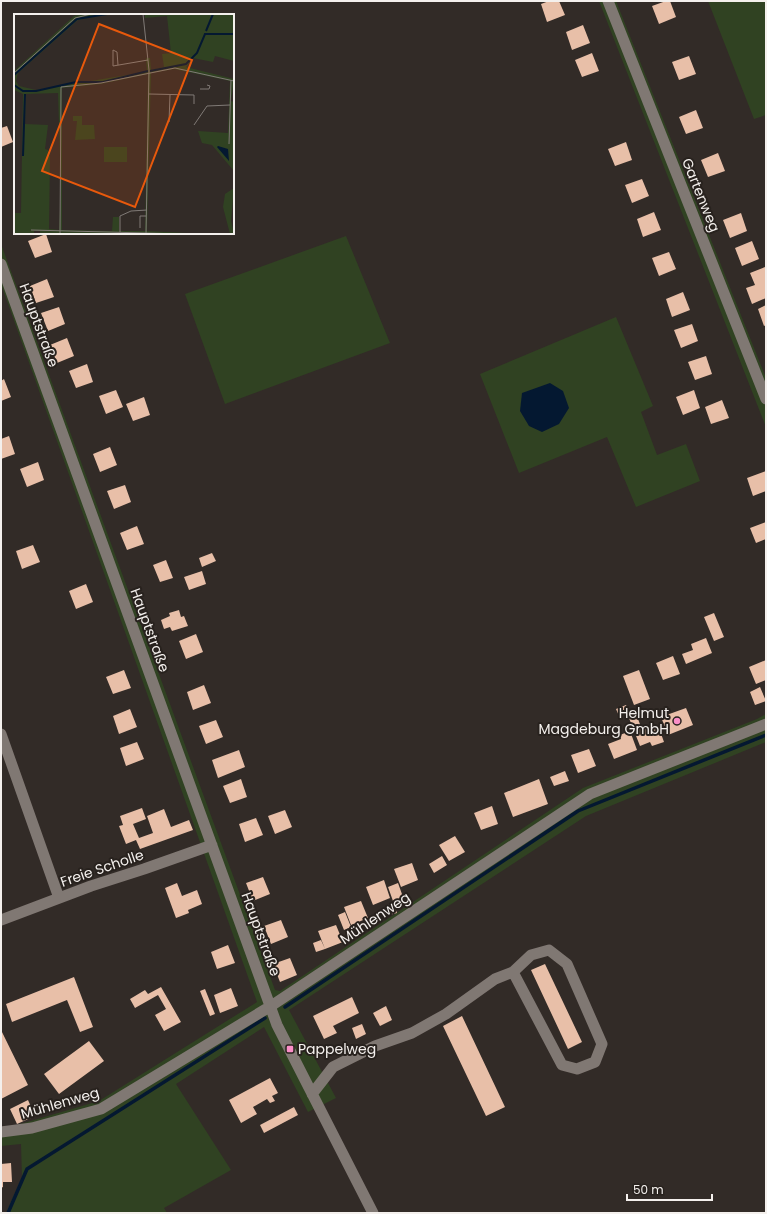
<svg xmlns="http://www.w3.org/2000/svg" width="767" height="1214" font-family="Poppins,sans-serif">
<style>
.green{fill:#304222}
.water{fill:#041831}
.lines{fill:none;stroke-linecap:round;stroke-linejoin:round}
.stream{stroke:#041831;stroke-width:3.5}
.building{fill:#e8bfa8}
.minor{stroke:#807873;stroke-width:11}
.poi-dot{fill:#fa8fc7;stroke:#28221e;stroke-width:1.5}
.labels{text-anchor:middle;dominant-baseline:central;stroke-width:4;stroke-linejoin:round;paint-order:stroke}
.street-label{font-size:14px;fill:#f4f0ed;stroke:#28221e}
.poi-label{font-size:14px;fill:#f4f0ed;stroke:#28221e;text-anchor:end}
.inset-river{fill:none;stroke:#041831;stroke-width:2}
.inset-road{fill:none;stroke:#807a76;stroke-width:1}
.view{fill:#e8590c;fill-opacity:0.15;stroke:#e8590c;stroke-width:2}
.inset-edge{fill:none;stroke:#f4f0ed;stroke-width:2}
</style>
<rect width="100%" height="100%" fill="#322b27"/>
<!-- green -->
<path class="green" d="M599 1H616L766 378V427Z
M708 1H766V115L754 119Z
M346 236 390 343 225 404 185 294Z
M1 244 275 990 280 991 583 788 757 719 766 714V742L586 816 289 1010 336 1098 308 1112 264 1027 176 1084 231 1170 164 1208 167 1213H6L22 1177 21 1144 1 1146V1127L17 1125 99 1101 257 1002 1 284Z
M616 317 653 406 641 412 657 455 686 444 700 481 636 507 607 437 519 473 480 374Z"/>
<!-- water -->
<path class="water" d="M550 383 563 391 569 408 559 424 542 432 529 426 520 411 522 393Z"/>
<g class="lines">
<!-- stream -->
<path class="stream" d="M285 1007 578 811 766 735
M8 1213 27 1169 265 1018"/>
</g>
<!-- building -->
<path class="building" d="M549 1H559L565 15 547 22 541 4Z
M666 1H670L676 17 659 24 652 6Z
M583 25 590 43 572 50 566 32Z
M592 53 599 71 582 77 575 60Z
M689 56 696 74 679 80 672 62Z
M696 110 703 128 686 134 679 117Z
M7 126 13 142 1 147V128Z
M626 142 632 160 615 166 608 149Z
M718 153 725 171 708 177 701 160Z
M642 179 649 196 632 203 625 185Z
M654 212 661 230 643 237 637 219Z
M741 213 747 231 730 238 723 220Z
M46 234 52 252 35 258 28 241Z
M752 241 759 259 742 266 735 248Z
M669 252 676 269 659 276 652 258Z
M765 267 766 298 752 304 746 288 755 285 750 273Z
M47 279 54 297 36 303 30 286Z
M683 292 690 310 672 317 666 299Z
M766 305V325L764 326 758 309Z
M59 307 65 324 48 331 41 313Z
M692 324 698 341 681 348 674 330Z
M67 338 74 356 57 363 50 345Z
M706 356 712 374 695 380 688 362Z
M87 364 93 382 76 388 69 371Z
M4 379 11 397 1 401V381Z
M116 390 123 407 106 414 99 396Z
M694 390 700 408 683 415 676 397Z
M144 397 150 415 133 421 126 404Z
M722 400 729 418 711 424 705 407Z
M9 436 15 454 1 459V439Z
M110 447 117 465 100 472 93 454Z
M38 462 44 480 27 487 20 469Z
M766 471V491L753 496 747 478Z
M125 485 131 502 114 509 107 491Z
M766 522V539L756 543 750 528Z
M137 526 144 544 127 550 120 533Z
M33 545 40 562 22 569 16 551Z
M212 553 216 561 202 567 199 558Z
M166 560 173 578 160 582 153 565Z
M202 571 206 584 189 590 184 577Z
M86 584 93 602 76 609 69 591Z
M179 610 181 617 184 616 188 626 172 631 170 627 164 629 161 620 170 616 169 613Z
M714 613 724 637 714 641 704 617Z
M196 634 203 652 186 659 179 641Z
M706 638 712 653 686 664 682 654 693 650 691 644Z
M673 656 680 674 663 680 656 663Z
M766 660V680L756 684 749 667Z
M124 670 131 688 113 694 106 677Z
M639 670 650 699 634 705 623 676Z
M204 685 211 703 193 710 187 692Z
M760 687 766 701 755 705 750 692Z
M626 705 629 713 635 711 641 727 645 726 647 732 659 728 664 742 652 746 650 742 640 746 627 713 619 716 616 709Z
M686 708 693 725 668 735 661 717Z
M130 709 137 727 119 734 113 716Z
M216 720 223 737 206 744 199 726Z
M630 731 637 750 614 759 608 744 621 739 620 735Z
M137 742 144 759 126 766 120 748Z
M589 749 596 766 578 773 571 755Z
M239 750 245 767 218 778 212 760Z
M565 771 569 781 554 786 550 777Z
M241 779 247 797 230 803 223 786Z
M539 779 548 804 513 817 504 793Z
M492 806 498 824 481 830 474 813Z
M142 808 146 819 133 824 139 838 153 833 147 816 164 809 171 827 189 820 193 830 140 849 136 840 126 844 119 826 123 825 120 816Z
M285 810 292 827 275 834 268 816Z
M256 818 263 835 245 842 239 824Z
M455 836 465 852 449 861 439 845Z
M442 856 447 865 434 873 429 864Z
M412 863 418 880 401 887 394 869Z
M263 877 270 894 253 901 246 883Z
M384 880 390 898 373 905 366 887Z
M177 883 182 896 197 890 202 904 188 910 189 913 176 918 165 888Z
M398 883 403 897 393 901 388 887Z
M361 901 368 918 351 925 344 907Z
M393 903 397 913 389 915 386 906Z
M345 912 351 927 344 930 338 915Z
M281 920 288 937 271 944 264 926Z
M336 925 343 942 325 949 318 931Z
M321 940 325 949 316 952 313 943Z
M228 945 235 963 217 969 211 952Z
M290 958 297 975 280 982 273 964Z
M545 964 582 1042 568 1049 531 970Z
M74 977 93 1027 80 1032 67 1000 12 1022 6 1004Z
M161 987 181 1022 164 1031 155 1015 166 1009 158 995 135 1008 130 999 145 990 148 994Z
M231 988 238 1006 220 1013 214 995Z
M205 989 215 1014 210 1016 200 991Z
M352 997 359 1013 333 1026 337 1033 324 1039 313 1016Z
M386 1006 392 1020 380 1026 373 1013Z
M462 1016 505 1107 486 1116 443 1026Z
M362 1024 366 1034 356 1039 352 1028Z
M1 1030 28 1085 1 1099Z
M89 1041 104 1061 59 1094 44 1074Z
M270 1078 278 1093 272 1096 275 1101 270 1103 267 1099 253 1107 257 1114 241 1123 229 1100Z
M28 1100 35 1116 17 1124 10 1109Z
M294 1107 298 1115 264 1133 260 1125Z
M11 1163 12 1182H3V1187L1 1188V1164Z"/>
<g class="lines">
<!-- minor -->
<path class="minor" d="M608 1 766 399
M1 264 277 1025 373 1213
M1 734 59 898
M1 920 91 886 144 869 212 845
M312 1094 333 1067 375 1046 412 1033 446 1014 495 979 513 972 531 955 549 950 567 964 602 1044 595 1062 577 1069 562 1065 513 972
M1 1132 32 1128 101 1109 271 1006 590 794 766 724"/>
</g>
<!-- markers -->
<g class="poi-dot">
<circle cx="677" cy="721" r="4"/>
<rect x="286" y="1045" width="8" height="8" rx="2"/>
</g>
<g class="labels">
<!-- street labels -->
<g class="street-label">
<text transform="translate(701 195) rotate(68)">Gartenweg</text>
<text transform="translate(39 325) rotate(70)">Hauptstraße</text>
<text transform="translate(150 630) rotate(70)">Hauptstraße</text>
<text transform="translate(102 868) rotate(-19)">Freie Scholle</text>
<text transform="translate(375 918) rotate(-34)">Mühlenweg</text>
<text transform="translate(261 934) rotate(70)">Hauptstraße</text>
<text transform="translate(60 1103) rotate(-16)">Mühlenweg</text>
</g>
<!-- poi labels -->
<g class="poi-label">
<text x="669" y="713">Helmut<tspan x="669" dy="16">Magdeburg GmbH</tspan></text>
<text x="298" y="1049" text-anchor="start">Pappelweg</text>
</g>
</g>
<!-- overview -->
<g transform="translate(14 14)">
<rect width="220" height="220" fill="#322b27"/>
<path d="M71 0H97L64 6 4 59 2 67 5 72 22 76 119 60 133 57 132 44H136L137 56 150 53 148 40 157 39 153 2 131 4V0H220V47L201 42 199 48 179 44 172 53 220 65 217 87 220 88V157L198 131 188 129 184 117 214 119 216 67 160 55 137 59 133 217 193 220H26V217H20V220H0V199H7L9 80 0 76V57L60 2ZM134 60 131 217H105V203H99L98 217 48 216V74L87 70ZM44 79 47 174 45 216 35 215 36 143 34 136 31 135 34 111 11 110 12 80ZM59 102H68V111H80L81 125 61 126 63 107H59ZM90 133H113V148H90ZM220 174 217 207 220 220H216L209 193 211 180Z" fill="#304222" fill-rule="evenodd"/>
<path d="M204 132 214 135 215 147 203 133Z" fill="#041831"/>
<path class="inset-river" d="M192 17 199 0M136 57 172 50 183 39 191 20H220M0 61 63 5 93 0M0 66V71L9 77H22L62 68H89L134 57M9 142 11 80"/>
<path class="inset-road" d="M129 0 135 56 132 220M104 51 103 38 99 36V52L134 46M0 59 61 4 77 0M186 75H195L196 72 193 71M135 80 180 81V90M155 108 156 81M180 111 193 92 216 91M215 130 217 66M126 214V202H132M17 216 169 220M106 218V202L117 197 133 196M46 220 47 73 87 69 161 54 220 67"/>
<path class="view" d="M85 10 178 46 121 193 28 157Z"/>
<rect width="220" height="220" class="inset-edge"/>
</g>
<!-- border -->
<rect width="767" height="1214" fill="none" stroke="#f4f0ed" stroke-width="4"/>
<!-- scale -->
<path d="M627 1194v6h85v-6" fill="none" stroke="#f4f0ed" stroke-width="2"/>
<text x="633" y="1194" font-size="12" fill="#f4f0ed" stroke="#28221e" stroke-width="3" paint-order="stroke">50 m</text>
</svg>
